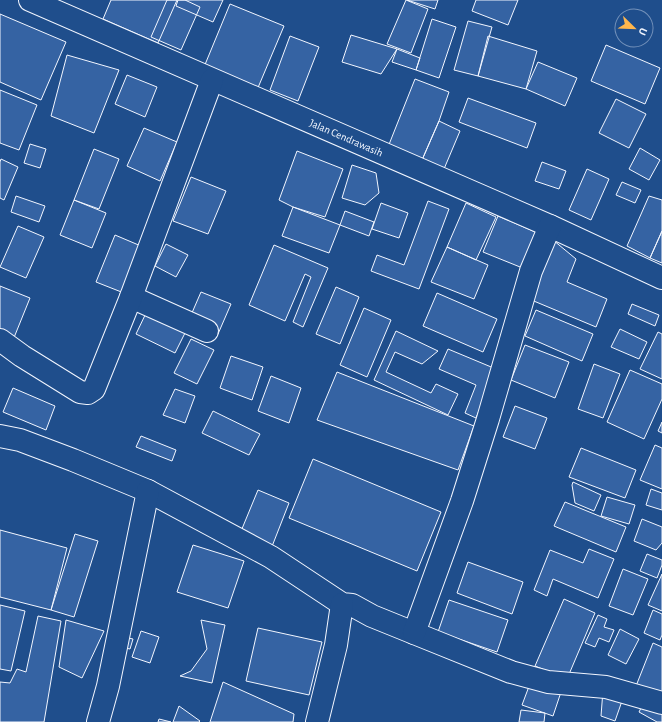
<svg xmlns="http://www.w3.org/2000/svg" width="662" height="722" font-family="'Alegreya Sans',sans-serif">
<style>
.building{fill:#3563a3;stroke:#f2f6ff}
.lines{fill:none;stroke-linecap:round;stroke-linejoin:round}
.minor-casing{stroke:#f2f6ff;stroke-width:24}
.minor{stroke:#1f4e8c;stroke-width:22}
.labels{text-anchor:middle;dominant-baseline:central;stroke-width:3;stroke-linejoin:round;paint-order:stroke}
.street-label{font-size:11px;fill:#f2f6ff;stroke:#1f4e8c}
</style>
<rect width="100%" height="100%" fill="#1f4e8c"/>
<!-- building -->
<path class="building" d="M111 0H177L158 43 103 19Z
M167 0H185L200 7 181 50 151 37Z
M178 0H223L213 22 176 6Z
M406 0 428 9 411 53 387 44Z
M407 0H438L435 9Z
M476 0H518L508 25 472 11Z
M230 4 284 26 257 90 204 67Z
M0 14 66 42 41 100 0 82Z
M432 19 456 27 439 78 416 70Z
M468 21 492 27 478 76 454 70Z
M351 35 397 49 381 74 342 62Z
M290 36 319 47 298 101 270 90Z
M488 36 537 51 526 89 478 76Z
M606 45 660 68 645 104 591 81Z
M397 49 420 58 416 70 392 62Z
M67 55 119 70 94 133 51 116Z
M538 62 577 78 565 106 526 89Z
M127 75 157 87 145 117 115 104Z
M415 79 449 92 439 121 422 160 388 147Z
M0 90 37 105 19 150 0 143Z
M468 98 536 123 527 148 459 122Z
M616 99 646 114 629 148 599 133Z
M439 121 460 131 444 169 422 160Z
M144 128 177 142 160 181 127 166Z
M30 144 46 149 40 168 24 163Z
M640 148 660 160 649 180 629 169Z
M94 149 119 159 99 209 74 200Z
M297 151 343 169 325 217 293 207 279 200Z
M1 159 18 167 4 200 0 198V162Z
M542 162 566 171 559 189 535 181Z
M352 165 376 173 379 193 365 205 342 198Z
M587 169 609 179 591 220 569 210Z
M191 177 226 191 208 234 173 221Z
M622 182 641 190 635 203 616 195Z
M16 196 45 206 39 222 11 212Z
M649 196 662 200V231L650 258 627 246Z
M74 200 106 213 92 248 60 235Z
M428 201 449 209 419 289 371 271 377 255 404 265Z
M381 203 408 213 399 238 372 229Z
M466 203 496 217 476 260 447 247Z
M293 207 340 225 329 253 282 236Z
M345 211 374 222 369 236 340 225Z
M498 216 540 234 525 269 483 252Z
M18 226 44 237 26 278 0 267Z
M662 231V263L650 258Z
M115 235 148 249 129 295 96 282Z
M553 240 576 259 567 282 607 299 596 327 529 299Z
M166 244 188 255 176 277 155 266Z
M274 245 328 268 303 327 293 322 311 277 305 274 285 321 249 305Z
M447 247 488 265 474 299 431 282Z
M0 286 30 298 11 345 0 331Z
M336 287 359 297 340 344 316 334Z
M201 292 231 304 218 334 188 322Z
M437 293 497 319 483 352 423 326Z
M632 304 659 315 655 326 628 314Z
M364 308 391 320 367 377 340 365Z
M536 310 593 334 582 361 525 336Z
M147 311 186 331 175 353 136 334Z
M620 329 647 342 639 359 611 347Z
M396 331 438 351 422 364 395 352 386 372 431 393 436 384 458 394 448 415 374 380Z
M658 332 662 334V379L640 369Z
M191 339 214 350 197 384 174 373Z
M525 345 569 362 555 398 511 380Z
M448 349 496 369 476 418 465 413 476 385 439 369Z
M231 356 263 367 252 400 220 388Z
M594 364 620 374 603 418 578 409Z
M630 370 662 384V399L644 439 607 422Z
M337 372 474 426 458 470 317 420Z
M271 376 301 388 289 423 258 411Z
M13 388 55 406 46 430 3 412Z
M175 389 195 396 185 423 163 415Z
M515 406 547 418 535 449 503 437Z
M213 411 260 434 249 455 202 433Z
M662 422V433L658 431Z
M141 436 176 450 172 461 136 447Z
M655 445 662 448V489L640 480Z
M581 448 636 470 625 498 569 477Z
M313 459 441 512 417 571 289 518Z
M573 482 601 495 594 511 575 503 572 485Z
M651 489 662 493V510L646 505Z
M258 490 289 503 271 549 239 536Z
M607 497 635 505 629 524 601 516Z
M565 502 626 527 616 552 554 526Z
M642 519 662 527V543L656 550 634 541Z
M0 530 67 548 51 610 0 597Z
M75 534 98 541 74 617 51 610Z
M193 545 244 561 228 608 177 592Z
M589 549 614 559 598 598 553 579 547 596 534 590 550 550 583 563Z
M647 554 662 560V565L657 578 640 571Z
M468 562 523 582 512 614 457 593Z
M623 569 648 579 633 615 609 606Z
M662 574V611L648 605Z
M564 599 595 613 567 679 535 666Z
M449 600 508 620 497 652 438 632Z
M0 605 25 611 11 671 0 669Z
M653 610 662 614V635L660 640 644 633Z
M598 615 607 619 604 627 614 630 609 642 599 638 595 647 585 643Z
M38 616 61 621 44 722H0V682L10 683 17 669 26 672Z
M66 620 104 631 82 678 59 667Z
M201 620 225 625 212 683 180 676 191 671 207 649Z
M258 628 322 642 309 695 246 681Z
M620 629 639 639 626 664 608 655Z
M141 631 159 637 150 663 132 657Z
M124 637 133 639 130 649 121 647Z
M653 643 662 647V696L636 686Z
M531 681 561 692 553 716 522 705Z
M223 682 294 714 293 722H210Z
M603 690 622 701 615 721 601 716Z
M644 702 662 713V722H657L639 712Z
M179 706 200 721 199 722H173Z
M521 710 545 713 544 722H519Z
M159 719 171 722H158Z"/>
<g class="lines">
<!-- minor casing -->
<g class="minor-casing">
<g id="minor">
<path id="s1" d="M30 0 550 226 662 278"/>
<path d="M131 297 207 331"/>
<path d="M0 340 22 356 80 392 88 393 94 389 131 297 212 80"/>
<path d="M0 436 20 440 73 460 148 491 271 557 342 604 352 605 372 616 414 633 511 672 548 682 606 687 662 703"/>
<path d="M414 633 462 501 488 419 531 271 550 226"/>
<path d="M98 722 108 686 148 491"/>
<path d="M317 722 336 645 342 604"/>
</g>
</g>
<!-- minor -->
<use href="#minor" class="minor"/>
</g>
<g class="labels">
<!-- street labels -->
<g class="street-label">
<text stroke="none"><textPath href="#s1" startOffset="345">Jalan Cendrawasih</textPath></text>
</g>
</g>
<!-- north arrow -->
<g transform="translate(634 28) rotate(113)"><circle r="19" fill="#1f4e8c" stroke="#7391ba"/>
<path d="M0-3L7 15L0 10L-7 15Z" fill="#ffb74d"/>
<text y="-6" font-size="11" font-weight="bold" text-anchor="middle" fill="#f2f6ff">U</text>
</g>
</svg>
